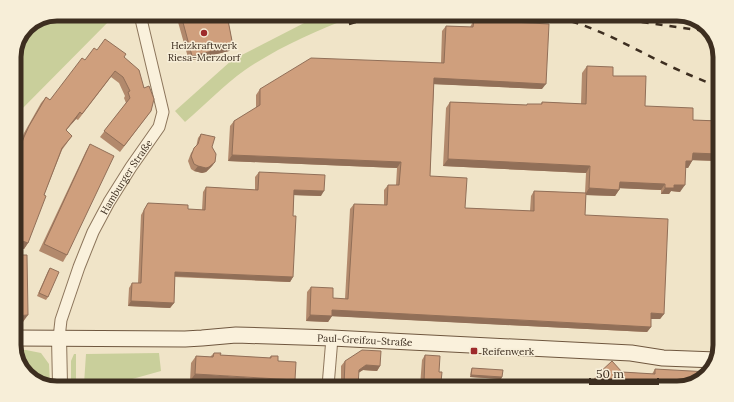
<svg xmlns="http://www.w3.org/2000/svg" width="734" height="402" font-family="Lora,serif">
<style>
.green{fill:#c9cf9b}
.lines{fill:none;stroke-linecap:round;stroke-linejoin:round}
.minor-casing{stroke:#8d765c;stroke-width:13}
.tertiary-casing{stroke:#8d765c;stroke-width:16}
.secondary-casing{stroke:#6f573f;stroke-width:17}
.minor{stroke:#faf1dc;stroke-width:11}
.tertiary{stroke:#faf1dc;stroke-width:14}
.secondary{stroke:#faf1dc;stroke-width:15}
.rail{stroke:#3d2e20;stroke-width:2.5;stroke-dasharray:7 7;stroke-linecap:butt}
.wall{fill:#b2896c}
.shaded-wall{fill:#916f58}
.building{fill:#cf9f7d;stroke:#916f58}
.poi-dot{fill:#9e2a2b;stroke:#f7eed8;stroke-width:1.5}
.labels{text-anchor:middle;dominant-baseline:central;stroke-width:3;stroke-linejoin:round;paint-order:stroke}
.poi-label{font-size:10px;fill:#3d2e20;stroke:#f7eed8}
.street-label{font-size:10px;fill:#3d2e20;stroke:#f7eed8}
.rim{fill:none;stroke:#3d2e20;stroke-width:5}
</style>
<rect width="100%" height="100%" fill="#f0e4c8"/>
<!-- green -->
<path class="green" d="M57 14H116L14 117V54L25 30 30 25Z
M323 16H354C316 31 279 47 245 70 224 85 205 105 185 122L175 111 232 60 310 20Z
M15 350H26L41 353 49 364 50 384 38 383 21 369Z
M159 353 161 371 125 381 123 384H84L86 354Z
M74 354H76V384H71V361Z"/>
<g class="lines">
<!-- minor casing -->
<g class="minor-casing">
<g id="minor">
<path id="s1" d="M59 338 61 320 79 267 93 232 109 202 131 167 159 127 163 112 140 15"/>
<path d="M328 386 332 338"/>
</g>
</g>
<!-- tertiary casing -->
<g class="tertiary-casing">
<path id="tertiary" d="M59 338 60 384"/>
</g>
<!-- secondary casing -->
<g class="secondary-casing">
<g id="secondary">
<path id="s2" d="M14 338 185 339 202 338 236 335 332 338 390 341 631 353 663 358 716 360"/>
</g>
</g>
<!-- minor -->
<use href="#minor" class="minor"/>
<!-- tertiary -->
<use href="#tertiary" class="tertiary"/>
<!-- secondary -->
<use href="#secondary" class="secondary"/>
<!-- rail -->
<path class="rail" d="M558 18C599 27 635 50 674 68 689 75 704 81 719 87
M614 18 712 32
M349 24 377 16"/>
</g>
<!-- wall -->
<path class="wall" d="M176 15H227L233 46 229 51 189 61Z
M474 20 542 89 434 84 430 176 465 208 530 211 531 196 534 191 585 193 586 173 443 166 446 108 450 102 527 105V104H541L542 102 581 104 582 73 587 66 613 76 645 106 693 120 719 121 718 160V161L692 160V161L688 168H685L680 192 671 191 669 194H661V190L620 188 619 190 615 196 586 195 585 215 664 314 660 319H651V327L647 332 332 316 328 322 306 321 307 292 311 287 333 298 345 299 350 209 354 204 384 205V190L388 185H396L397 168 228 161 230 126 234 121 256 108V95L260 89 441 63 442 31 446 26 470 27Z
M97 50 124 57 144 88 151 111 120 152 100 137 126 103 124 98 125 96 119 83 111 77 78 120 76 119 66 130 72 136 62 150 44 195 28 243 24 249 14 245V159L20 143 24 133 41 103 46 97 50 100 85 60Z
M201 134 212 147 215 162 212 166 206 172 202 173 194 171 191 169 188 161 191 153 196 147 198 138Z
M90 144 67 255 63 262 39 251 86 151Z
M259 172 321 196 294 195 293 216V277L290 282 175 277 174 303 170 308 128 306 129 288 132 283H138L141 215 145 208 148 203 188 209 202 210 203 192 206 187 255 190V177Z
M50 268 48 297 46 300 37 296 48 271Z
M214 353 220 355 269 358 271 356 278 361 190 381 191 363 196 356 210 357Z
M425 355 439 372 441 382 438 386H420L422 360Z
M345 361 380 366 377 371 363 370 358 373V386H341V366Z
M472 368 502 377 501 379 470 377 471 370Z
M655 369 677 388 600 387 593 380 597 375 622 372 652 374Z"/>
<!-- shaded-wall -->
<path class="shaded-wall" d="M233 46 229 51 189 61 192 56Z
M434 78 546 84 542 89 430 84Z
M80 112 76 119 61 136 66 130Z
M693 153 718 154V161L688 160Z
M232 155 401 162 397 168 228 161Z
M448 159 590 166 586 173 443 166Z
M686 161H692L688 168 681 167Z
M215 162 212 166 206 172 202 173 194 171 198 166Z
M620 182 665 184 661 190 615 188Z
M674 185H685L680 192 671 191 669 194H661L665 188Z
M589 188 619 190 615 196 585 195Z
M294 190 324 191 321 196 291 195Z
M14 238 28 243 24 249 14 245Z
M175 272 293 277 290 282 171 276Z
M131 301 174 303 170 308 128 306Z
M332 310 651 327 647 332 328 316Z
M651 313 664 314 660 319H647Z
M28 315 23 322H14V316Z
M310 315 332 316 328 322 306 321Z
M366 365 380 366 377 371 363 370 355 375 359 370Z
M195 374 295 380 292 385H267L190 381Z
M471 375 502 377 501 379 470 377Z
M424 382H441L438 386H420Z
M654 385 683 386 677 388H652Z"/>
<!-- building -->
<path class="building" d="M181 15H227L233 46 192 56Z
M474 20 549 24 546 84 434 78 430 176 467 178 465 208 534 211V191L586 193 585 215 668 219 664 314 651 313V327L332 310V316L310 315 311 287 333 288V298L348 299 354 204 387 205 388 185H399L401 162 232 155 234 121 260 105V89L311 58 444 63 446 26 473 27Z
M105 39 126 54 124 57 139 70 144 88 149 86 154 99 151 111 124 146 104 131 130 98 128 92 130 91 123 77 115 71 82 114 80 112 66 130 72 136 62 148 44 195 46 196 28 243 14 238V164L24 137 29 126 46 97 50 100 82 58 85 60 94 48 97 50Z
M587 66 613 67V76H646L645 106 693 108V120L719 121 718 154 693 153 692 161H686L685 185H674V188H665V184L620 182 619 190 589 188 590 166 448 159 450 102 527 105V104H542V102L586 104Z
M201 134 215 137 212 147 216 154 215 162 209 167 206 168 198 166 194 164 191 156 194 148 198 144Z
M90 144 114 156 67 255 44 244Z
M259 172 325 175 324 191 294 190 293 216H296L293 277 175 272 174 303 131 301 132 283H141L144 210 148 203 188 205V209L205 210 206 187 258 190Z
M14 255H27L28 315 14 316Z
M50 268 59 272 48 297 39 293Z
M362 350 381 351 380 366 366 365 359 370 358 386H344L345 361Z
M214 353H221L220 355 271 358V356H278V361L296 362 295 380 195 374 196 356 213 357Z
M425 355 440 356 439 372H442L441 382H424Z
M612 361 622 372 655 374V369L709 372 699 382 683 386 654 385V388H608L597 375Z
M472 368 503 370 502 377 471 375Z"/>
<!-- markers -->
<g class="poi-dot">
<circle cx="204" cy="33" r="4"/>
<rect x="470" y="347" width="8" height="8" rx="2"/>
</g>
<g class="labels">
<!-- poi labels -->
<g class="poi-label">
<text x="204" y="45">Heizkraftwerk<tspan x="204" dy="12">Riesa-Merzdorf</tspan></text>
<text x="482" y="351" text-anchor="start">Reifenwerk</text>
</g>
<!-- street labels -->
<g class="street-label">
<text stroke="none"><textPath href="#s1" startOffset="176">Hamburger Straße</textPath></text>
<text stroke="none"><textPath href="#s2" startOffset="351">Paul-Greifzu-Straße</textPath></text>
</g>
</g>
<!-- crop -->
<path d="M0 0H734V402H0ZM57 21H677A36 36 0 0 1 713 57V345A36 36 0 0 1 677 381H57A36 36 0 0 1 21 345V57A36 36 0 0 1 57 21Z" fill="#f7eed8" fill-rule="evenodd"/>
<path class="rim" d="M57 21H677A36 36 0 0 1 713 57V345A36 36 0 0 1 677 381H57A36 36 0 0 1 21 345V57A36 36 0 0 1 57 21Z"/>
<!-- scale -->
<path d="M590 378v6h68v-6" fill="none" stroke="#3d2e20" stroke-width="2"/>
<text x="596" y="378" font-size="12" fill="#3d2e20" stroke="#f7eed8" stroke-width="3" paint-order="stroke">50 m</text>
</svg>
